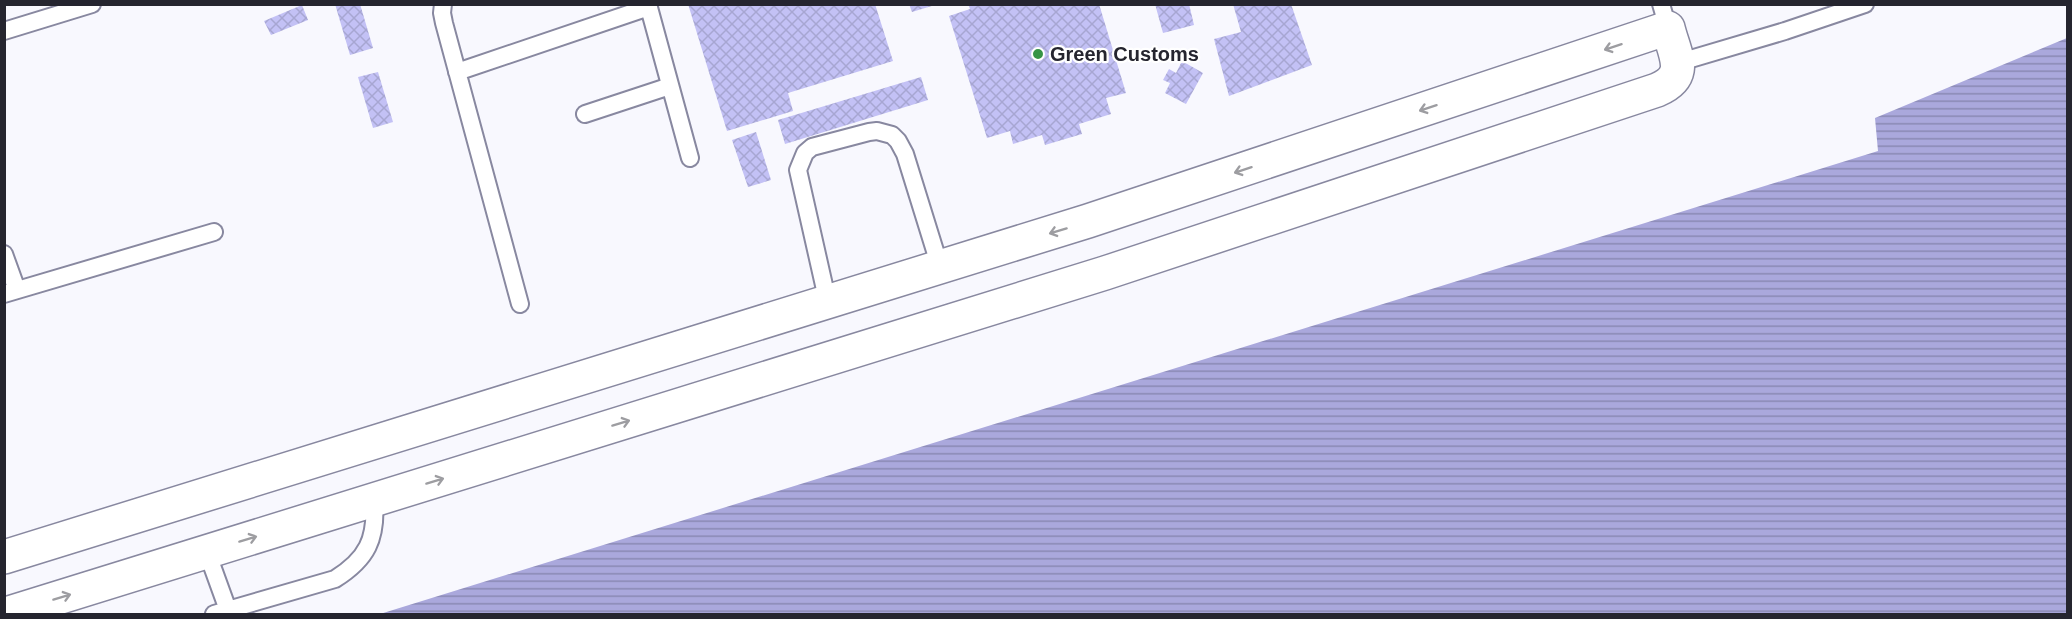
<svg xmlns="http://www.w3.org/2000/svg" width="2072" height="619" font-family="Helvetica,sans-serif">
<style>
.water{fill:url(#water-rules)}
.building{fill:url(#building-cross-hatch)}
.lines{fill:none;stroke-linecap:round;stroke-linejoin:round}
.lane-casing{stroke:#8888a0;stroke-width:20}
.secondary-casing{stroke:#8888a0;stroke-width:36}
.lane{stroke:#fff;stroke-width:16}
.secondary{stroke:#fff;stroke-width:33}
.oneway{stroke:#9d9da1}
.poi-dot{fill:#379446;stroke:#fff;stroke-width:2}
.labels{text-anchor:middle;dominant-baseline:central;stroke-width:4.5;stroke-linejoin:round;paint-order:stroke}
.poi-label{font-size:20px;font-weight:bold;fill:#25252f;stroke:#fff;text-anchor:start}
</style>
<defs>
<pattern id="water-rules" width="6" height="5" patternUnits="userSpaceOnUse" patternTransform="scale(1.5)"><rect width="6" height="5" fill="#aaa8dc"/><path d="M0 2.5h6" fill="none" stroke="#8a89b3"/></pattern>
<pattern id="building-cross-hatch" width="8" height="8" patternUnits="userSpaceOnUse" patternTransform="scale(1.5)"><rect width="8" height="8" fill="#c3c1f5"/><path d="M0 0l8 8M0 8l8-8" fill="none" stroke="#a7a6d2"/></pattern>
</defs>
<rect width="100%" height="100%" fill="#f8f8fe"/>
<!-- water -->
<path class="water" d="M2067 38V614H380L1878 151 1875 118Z"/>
<!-- building -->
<path class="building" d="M335 4H360L373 48 350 55Z
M688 4H875L893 61 788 93 793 111 727 131Z
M909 4H935V5L912 12Z
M968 4H1099L1126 93 1106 98 1111 114 1079 124 1082 134 1045 145 1042 135 1013 144 1010 131 987 138 949 16 970 9Z
M1155 4H1189L1194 25 1163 33Z
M1233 4H1291L1312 65 1229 96 1214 39 1241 32Z
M302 5 308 20 271 35 264 21Z
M1182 61 1203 73 1186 104 1165 93 1170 83 1163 80 1169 69 1176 73Z
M378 72 393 122 373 128 358 77Z
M921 77 928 100 785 144 778 120Z
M756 132 771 180 748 187 732 140Z"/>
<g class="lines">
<!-- lane casing -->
<g class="lane-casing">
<path id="lane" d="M443 4 442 13 444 23 520 304
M648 4 690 158
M1661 4 1668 28
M4 31 92 4
M1677 63 1785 31 1865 4
M457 72 649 7
M585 114 670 86
M4 254 17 290
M4 294 214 232
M828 303 798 170 805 153 812 147 869 132 877 131 892 135 898 141 905 154 940 267
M207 552 228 610
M214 614 335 579C367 559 377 539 374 500"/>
</g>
<!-- secondary casing -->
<g class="secondary-casing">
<path id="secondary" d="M4 557 1088 221 1668 28C1675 56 1690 76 1657 90L1105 273 6 614"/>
</g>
<!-- lane -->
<use href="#lane" class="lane"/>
<!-- secondary -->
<use href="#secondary" class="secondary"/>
</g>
<!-- one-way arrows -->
<defs><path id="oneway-shaft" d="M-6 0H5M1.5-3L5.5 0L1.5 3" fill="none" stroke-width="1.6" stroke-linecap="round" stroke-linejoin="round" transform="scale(1.5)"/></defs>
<g class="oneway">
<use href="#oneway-shaft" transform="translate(1613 47) rotate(162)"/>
<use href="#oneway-shaft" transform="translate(1428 108) rotate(162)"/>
<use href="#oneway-shaft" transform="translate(1243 170) rotate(162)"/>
<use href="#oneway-shaft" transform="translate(1058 231) rotate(163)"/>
<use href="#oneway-shaft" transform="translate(621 423) rotate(-17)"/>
<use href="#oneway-shaft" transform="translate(435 481) rotate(-17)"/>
<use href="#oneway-shaft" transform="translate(248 539) rotate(-17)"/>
<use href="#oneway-shaft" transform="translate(62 597) rotate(-17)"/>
</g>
<!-- markers -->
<circle class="poi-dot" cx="1038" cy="54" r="6"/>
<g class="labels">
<!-- poi labels -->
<g class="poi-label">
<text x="1050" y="54">Green Customs</text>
</g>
</g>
<!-- border -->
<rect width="2072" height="619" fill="none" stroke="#25252f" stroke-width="12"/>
</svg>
